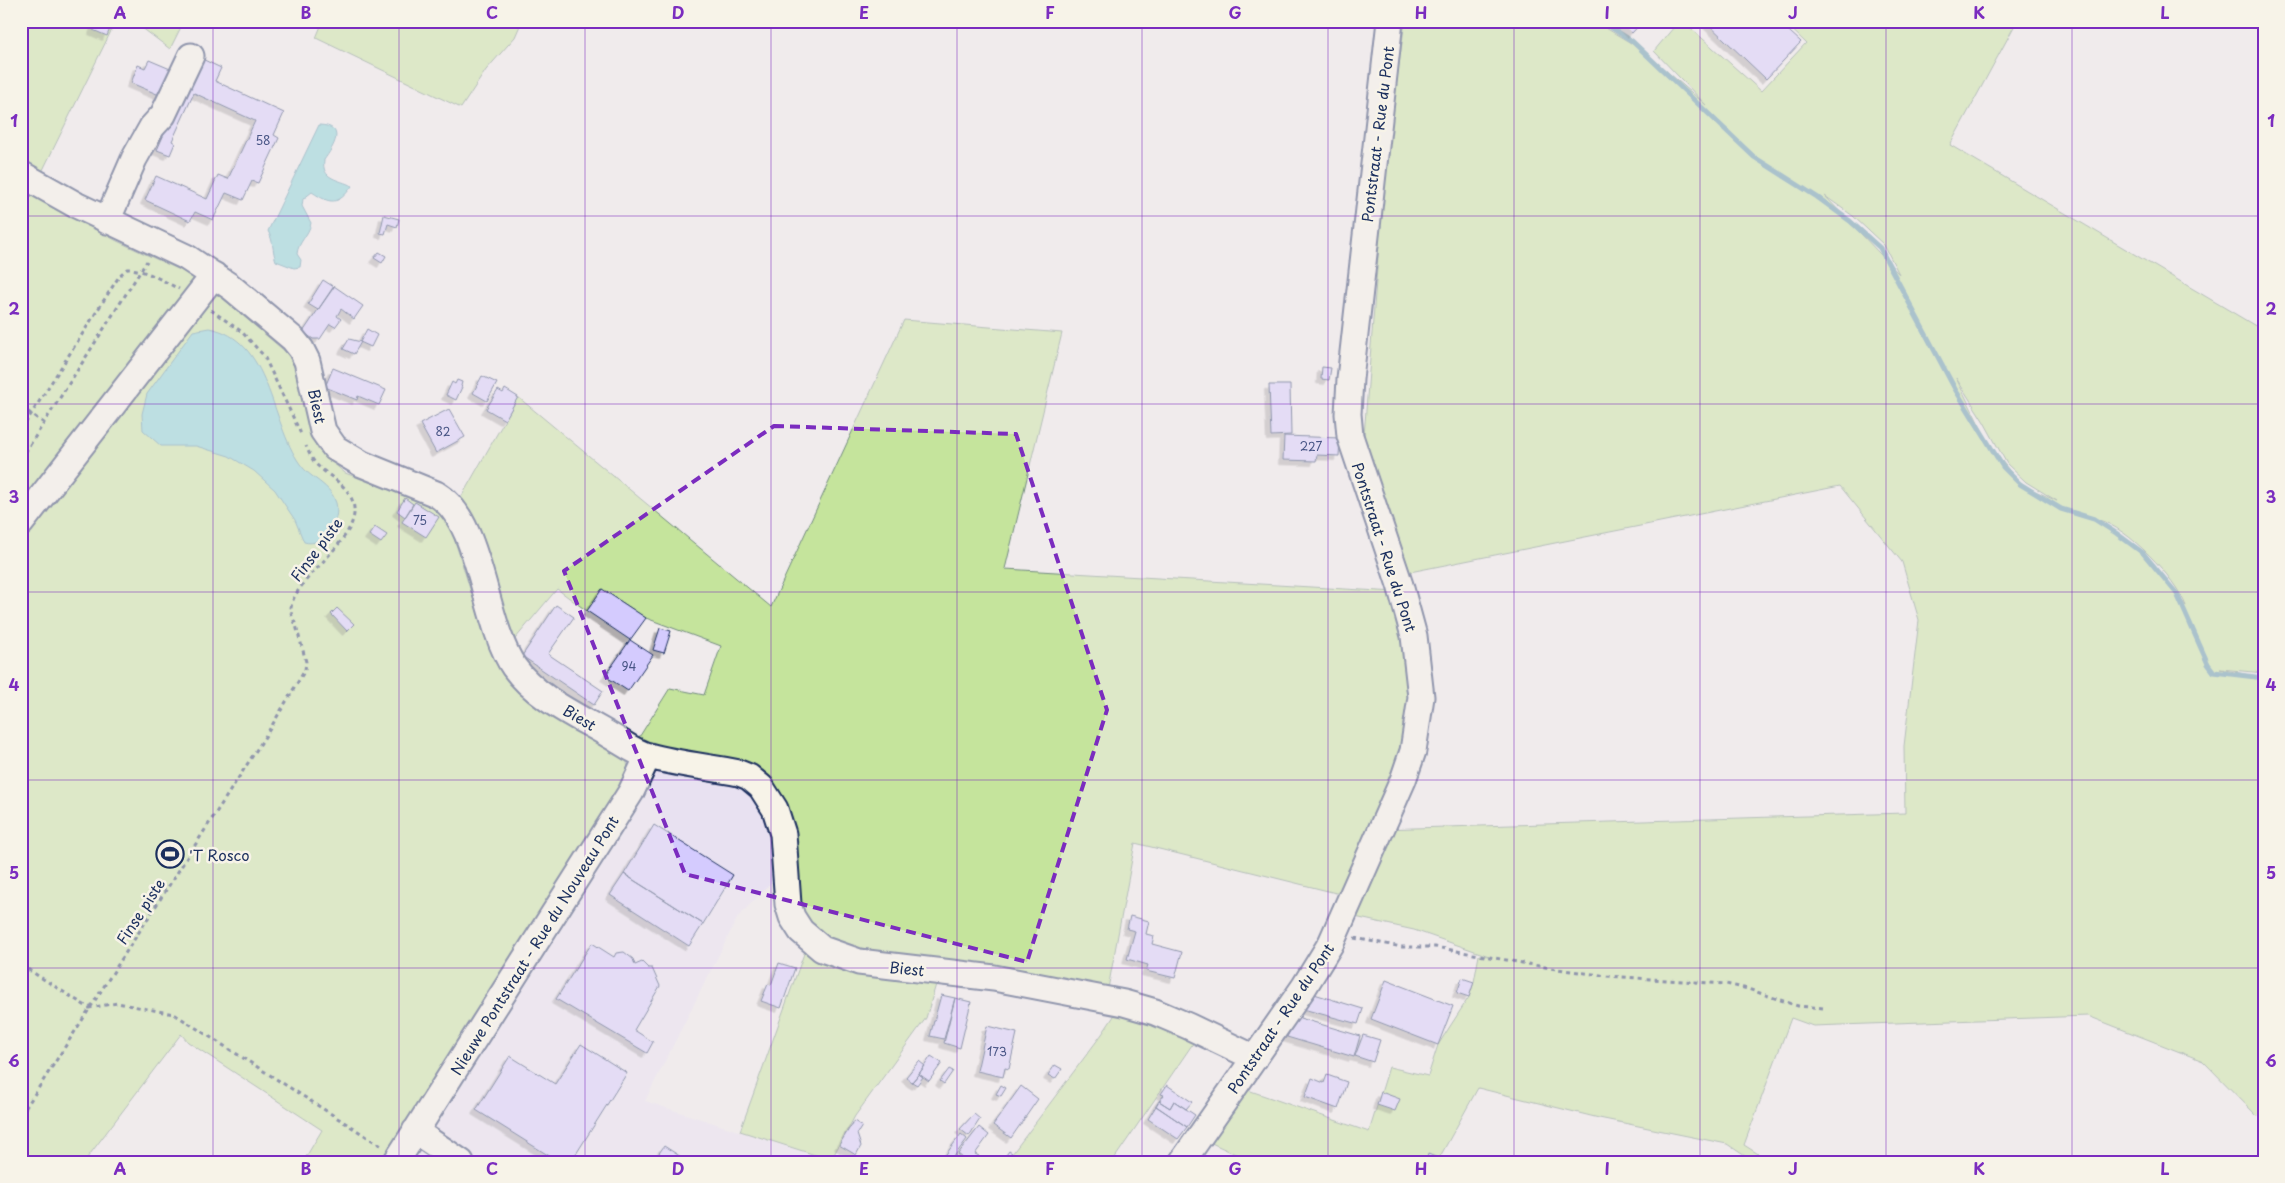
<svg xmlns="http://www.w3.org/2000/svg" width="2285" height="1183" font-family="'Playpen Sans',sans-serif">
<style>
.built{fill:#e8e1f1}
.green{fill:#c5e49c;stroke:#708a7d;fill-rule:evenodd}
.water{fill:#7fd0d5;stroke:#5790a5}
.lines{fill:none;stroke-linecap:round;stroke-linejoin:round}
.stream{stroke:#5790a5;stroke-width:5}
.building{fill:#d4cbfe;stroke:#1b2f5e;filter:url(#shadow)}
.minor-casing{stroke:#1b2f5e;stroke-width:29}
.path{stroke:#1b2f5e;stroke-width:3;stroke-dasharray:4 4;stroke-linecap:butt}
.minor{stroke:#f7f3e8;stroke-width:25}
.marked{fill:none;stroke:#7b2cbf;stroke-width:4;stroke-dasharray:10 6;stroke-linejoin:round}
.grid{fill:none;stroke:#7b2cbf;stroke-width:1;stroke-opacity:0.55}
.labels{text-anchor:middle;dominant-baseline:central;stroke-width:5;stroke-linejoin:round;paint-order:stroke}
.number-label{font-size:12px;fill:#495686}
.street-label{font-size:15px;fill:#1b2f5e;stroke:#f7f3e8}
.poi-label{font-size:15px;fill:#1b2f5e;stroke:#f7f3e8;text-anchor:start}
.neatline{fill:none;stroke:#7b2cbf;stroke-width:2}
.grid-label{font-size:16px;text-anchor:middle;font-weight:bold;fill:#7b2cbf}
</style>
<defs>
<filter id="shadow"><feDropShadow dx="-4.5" dy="4.5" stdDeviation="0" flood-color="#0004"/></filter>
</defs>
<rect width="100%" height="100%" fill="#f0ebec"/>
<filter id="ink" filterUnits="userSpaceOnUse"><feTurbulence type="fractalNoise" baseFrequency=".02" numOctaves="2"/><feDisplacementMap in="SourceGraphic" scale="10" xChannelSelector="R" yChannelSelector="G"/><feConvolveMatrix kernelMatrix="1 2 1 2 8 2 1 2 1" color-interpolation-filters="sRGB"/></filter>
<g filter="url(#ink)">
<!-- built -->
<path class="built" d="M625 752 743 786 765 810 773 852 774 880 738 917 645 1101 835 1162H377Z"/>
<!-- green -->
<path class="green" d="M21 21H116L40 176 21 167Z
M133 21H184L170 49Z
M323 21H522L515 37 486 70 461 108 316 38Z
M1405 21H1594L1641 49 1706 105 1654 51 1679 21H1683L1761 91 1806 43 1783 21H2017L1950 145 2264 331V673L2220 669 2264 678V1115L2257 1116 2203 1061 2088 1016 1813 1026 1791 1018 1744 1145 1771 1162H1754L1727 1144 1599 1118 1478 1088 1437 1162H1253L1207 1141 1242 1088 1369 1132 1389 1067 1428 1076 1438 1045 1469 997 1474 982 1479 955 1489 956 1414 930 1355 917 1340 894 1135 843 1107 994 846 953 806 927 771 786 661 753 638 739 670 688 704 695 721 646 646 618 602 589 587 611 557 589 510 645 459 501 518 397 771 607 904 320 1062 333 1005 569 1396 592 1410 653 1414 734 1381 829 1905 813 1904 746 1919 620 1902 562 1840 486 1410 572 1364 436 1385 166ZM1825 196 1853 216 1884 245 1899 274ZM1956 378 1984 422 2007 464 2026 482 2057 501 2020 484 1990 446ZM2099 520C2128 528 2175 577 2186 606L2143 553Z
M21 189 117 241 195 277 228 303 288 354 297 373 312 438 319 451 345 473 399 493 417 495 442 508 449 522 487 643 494 642 626 757 629 774 385 1162H303L322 1130 188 1042 181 1034 84 1162H21Z
M806 948 937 981 926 1018 855 1116 831 1160 740 1131Z
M1118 1010 1194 1042 1112 1162H1006L1102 1034Z"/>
<!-- water -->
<path class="water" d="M319 125C347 126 334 146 324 160 321 180 339 179 352 186 338 206 330 204 312 192L303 199 302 206 311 223C309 235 298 242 297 254L301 260 300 267 294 268 276 261C272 250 274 242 268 231Z
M209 328C271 339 270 422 300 464 310 479 331 484 336 503 341 521 324 548 304 542L295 520 275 490 254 471 229 456 196 446H161L143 430 142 414 147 394 193 331Z"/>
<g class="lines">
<!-- stream -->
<path class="stream" d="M1601 21 1632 41 1754 157 1817 197 1850 221 1880 248 1955 389 2003 467 2020 484 2061 509 2094 519 2116 533 2143 553 2177 594 2208 664 2214 672 2264 678"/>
</g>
<!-- building -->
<path class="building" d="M96 21H113L107 36 93 30Z
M1620 21H1643L1632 33Z
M1705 21H1778L1801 42 1766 79Z
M198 57 221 68 215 81 284 113 274 135 279 138 258 183 252 181 243 200 226 193 213 220 195 212 190 221 145 200 156 176 207 199 218 175 228 179 255 121 194 93 172 141 175 143 170 155 157 150Z
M149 60 175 71 164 97 131 83 138 65 145 68Z
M384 215 399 219 397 227 388 224 385 234 380 233Z
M379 252 386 256 382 263 374 258Z
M323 280 334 287 318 310 308 304Z
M334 286 363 306 354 319 341 309 337 316 341 319 335 327 330 324 320 339H313L303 332Z
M367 329 377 335 371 347 360 342Z
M349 339 361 342 354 354 343 349Z
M1322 367 1331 368 1329 380 1321 379Z
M333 368 386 390 379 405 358 396 357 400 325 387Z
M482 376 497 383 487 401 473 393Z
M457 380 462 382 461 386 462 387 456 400 446 395 452 382 455 384Z
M1269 385H1290L1291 435 1271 436Z
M505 389 518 397 505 420 486 409 498 390 503 393Z
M449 409 465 437 436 453 420 424Z
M1284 436 1340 438 1339 456 1317 455 1316 461 1283 460Z
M405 498 413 504 405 517 397 511Z
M415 502 439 517 426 537 402 522Z
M375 527 387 535 381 543 369 535Z
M602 589 646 618 630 640 587 611Z
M556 605 574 617 548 654 603 691 594 705 522 656Z
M337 608 354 624 347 631 331 614Z
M660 628 671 631 664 653 653 650Z
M630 640 653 655 628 691 605 676Z
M654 825 733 875 703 924 624 874Z
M624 874 703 924 689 946 610 895Z
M1130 916 1149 921 1146 934 1154 936 1152 944 1182 952 1175 978 1146 971 1148 965 1127 959 1135 931 1127 929Z
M592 943 614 957 616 953 624 952 633 959 635 965 642 962 648 968H652L660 986 634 1030 653 1042 647 1053 556 999Z
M779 963 795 968 781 1008 761 1001 768 984 771 985Z
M1462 978 1474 982 1469 997 1457 993Z
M1386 980 1453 1006 1438 1045 1371 1019Z
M1311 993 1363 1009 1358 1024 1303 1009Z
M941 995 955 998 944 1039 930 1036Z
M955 998 971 1002 960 1048 944 1043Z
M1300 1018 1360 1036 1354 1057 1287 1037 1295 1019Z
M987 1026 1017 1033 1009 1069 1005 1068 1003 1077 977 1071Z
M1363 1035 1380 1040 1373 1062 1355 1056Z
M581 1044 627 1073 571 1162H559L476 1110 510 1056 555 1084Z
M931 1056 942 1063 929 1081 919 1074Z
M919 1061 925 1066 912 1082 906 1077Z
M1055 1065 1062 1069 1055 1079 1048 1075Z
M949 1069 953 1071 944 1084 940 1081Z
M919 1074 923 1077 917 1085 912 1082Z
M1327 1075 1347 1082 1338 1109 1305 1097 1312 1078 1324 1083Z
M1001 1085 1006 1088 1001 1096 996 1094Z
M1167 1085 1192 1102 1186 1109 1174 1101 1170 1108 1159 1101 1164 1095 1161 1094Z
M1021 1086 1038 1099 1011 1138 993 1125Z
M1381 1092 1400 1099 1395 1111 1377 1105Z
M1159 1101 1170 1108 1174 1101 1195 1115 1187 1127 1156 1106Z
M1156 1106 1187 1127 1178 1139 1148 1119Z
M974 1114 980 1119 969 1136 960 1129Z
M854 1121 862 1126 857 1134 861 1146 856 1155 839 1145Z
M979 1127 989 1135 975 1154 979 1156 974 1162H968L958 1154Z
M961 1134 967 1139 950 1162 944 1157Z
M664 1146 689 1162H653Z
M1009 1151 1012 1153 1006 1162H1001Z
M1428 1154 1438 1158 1437 1162H1426Z"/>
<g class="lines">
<!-- minor casing -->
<g class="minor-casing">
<path id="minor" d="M21 174 76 205 186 257 231 287 293 339 301 349 307 361 323 431 335 448 362 464 436 494C482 520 483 622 514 667 536 698 577 716 609 735 622 742 635 753 649 756 678 764 709 767 739 773L749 777 761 787 775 809 783 834 788 904 792 917 801 931 822 949 859 962 994 978 1124 1003 1155 1012 1188 1026 1255 1058
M107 221 134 159 152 127 163 115 191 56
M21 523 214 275
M415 1131 461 1162
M396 1162 631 792 648 756
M1182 1162 1304 987 1331 943 1403 780 1413 751 1421 697 1414 636 1400 585 1350 436 1348 414 1350 379 1390 21"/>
</g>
<!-- path -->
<path class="path" d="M211 310 242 332 264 356 301 434
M21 407 44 423
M21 430 120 275 127 269C145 269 163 281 179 289
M21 459 147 261
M1354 938 1402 947H1435L1550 968 1607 976 1726 984 1748 989 1798 1006 1824 1008
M21 965 89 1008 117 1003 174 1014 383 1147
M21 1115 268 732 305 670 306 662C303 650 299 637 296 625 294 621 291 615 291 611 289 581 358 543 354 508 352 487 332 479 318 466 312 460 309 453 306 446"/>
<!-- minor -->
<use href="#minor" class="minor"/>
</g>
</g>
<!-- marked area -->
<path d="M0 0H2285V1183H0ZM774 426 1016 434 1107 710 1027 962 685 874 564 571Z" fill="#f0ebec" fill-opacity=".55" fill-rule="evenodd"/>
<path class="marked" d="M774 426 1016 434 1107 710 1027 962 685 874 564 571Z"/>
<!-- grid -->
<path class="grid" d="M213 21V1162M399 21V1162M585 21V1162M771 21V1162M957 21V1162M1142 21V1162M1328 21V1162M1514 21V1162M1700 21V1162M1886 21V1162M2072 21V1162M21 216H2264M21 404H2264M21 592H2264M21 780H2264M21 968H2264"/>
<!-- icons -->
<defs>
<g id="stadium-ring" transform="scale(1.4375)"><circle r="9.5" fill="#f7f3e8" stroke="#1b2f5e" stroke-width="1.5"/><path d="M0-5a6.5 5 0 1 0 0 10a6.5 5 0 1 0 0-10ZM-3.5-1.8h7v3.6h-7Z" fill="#1b2f5e"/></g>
</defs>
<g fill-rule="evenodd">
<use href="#stadium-ring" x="170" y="854"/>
</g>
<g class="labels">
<!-- number labels -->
<g class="number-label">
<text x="263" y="140">58</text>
<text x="443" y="431">82</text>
<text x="1311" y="446">227</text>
<text x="420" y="520">75</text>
<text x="629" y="666">94</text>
<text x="997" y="1051">173</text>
</g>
<!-- street labels -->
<g class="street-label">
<text transform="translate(1377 134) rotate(-83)">Pontstraat - Rue du Pont</text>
<text transform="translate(318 406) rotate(78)">Biest</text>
<text transform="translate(1385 547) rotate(72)">Pontstraat - Rue du Pont</text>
<text transform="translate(316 549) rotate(-53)">Finse piste</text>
<text transform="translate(580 717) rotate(31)">Biest</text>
<text transform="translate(140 911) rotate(-57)">Finse piste</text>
<text transform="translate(534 945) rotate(-58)">Nieuwe Pontstraat - Rue du Nouveau Pont</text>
<text transform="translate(907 968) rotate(6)">Biest</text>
<text transform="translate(1280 1018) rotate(-56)">Pontstraat - Rue du Pont</text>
</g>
<!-- poi labels -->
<g class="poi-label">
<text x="189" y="854">'T Rosco</text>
</g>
</g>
<!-- margin -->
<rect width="2285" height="1183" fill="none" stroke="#f7f3e8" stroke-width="55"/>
<rect x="28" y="28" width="2230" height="1128" class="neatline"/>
<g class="grid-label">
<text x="120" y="19">A</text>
<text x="306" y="19">B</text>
<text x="492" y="19">C</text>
<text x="678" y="19">D</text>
<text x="864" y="19">E</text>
<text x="1050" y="19">F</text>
<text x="1235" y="19">G</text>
<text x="1421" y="19">H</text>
<text x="1607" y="19">I</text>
<text x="1793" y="19">J</text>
<text x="1979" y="19">K</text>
<text x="2165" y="19">L</text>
<text x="14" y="127">1</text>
<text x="2271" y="127">1</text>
<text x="14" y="315">2</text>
<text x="2271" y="315">2</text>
<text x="14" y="503">3</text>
<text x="2271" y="503">3</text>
<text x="14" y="691">4</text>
<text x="2271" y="691">4</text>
<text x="14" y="879">5</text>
<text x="2271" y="879">5</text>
<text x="14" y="1067">6</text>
<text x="2271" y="1067">6</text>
<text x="120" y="1175">A</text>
<text x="306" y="1175">B</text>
<text x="492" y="1175">C</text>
<text x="678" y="1175">D</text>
<text x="864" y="1175">E</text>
<text x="1050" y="1175">F</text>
<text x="1235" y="1175">G</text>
<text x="1421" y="1175">H</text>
<text x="1607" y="1175">I</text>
<text x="1793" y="1175">J</text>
<text x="1979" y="1175">K</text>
<text x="2165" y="1175">L</text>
</g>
</svg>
